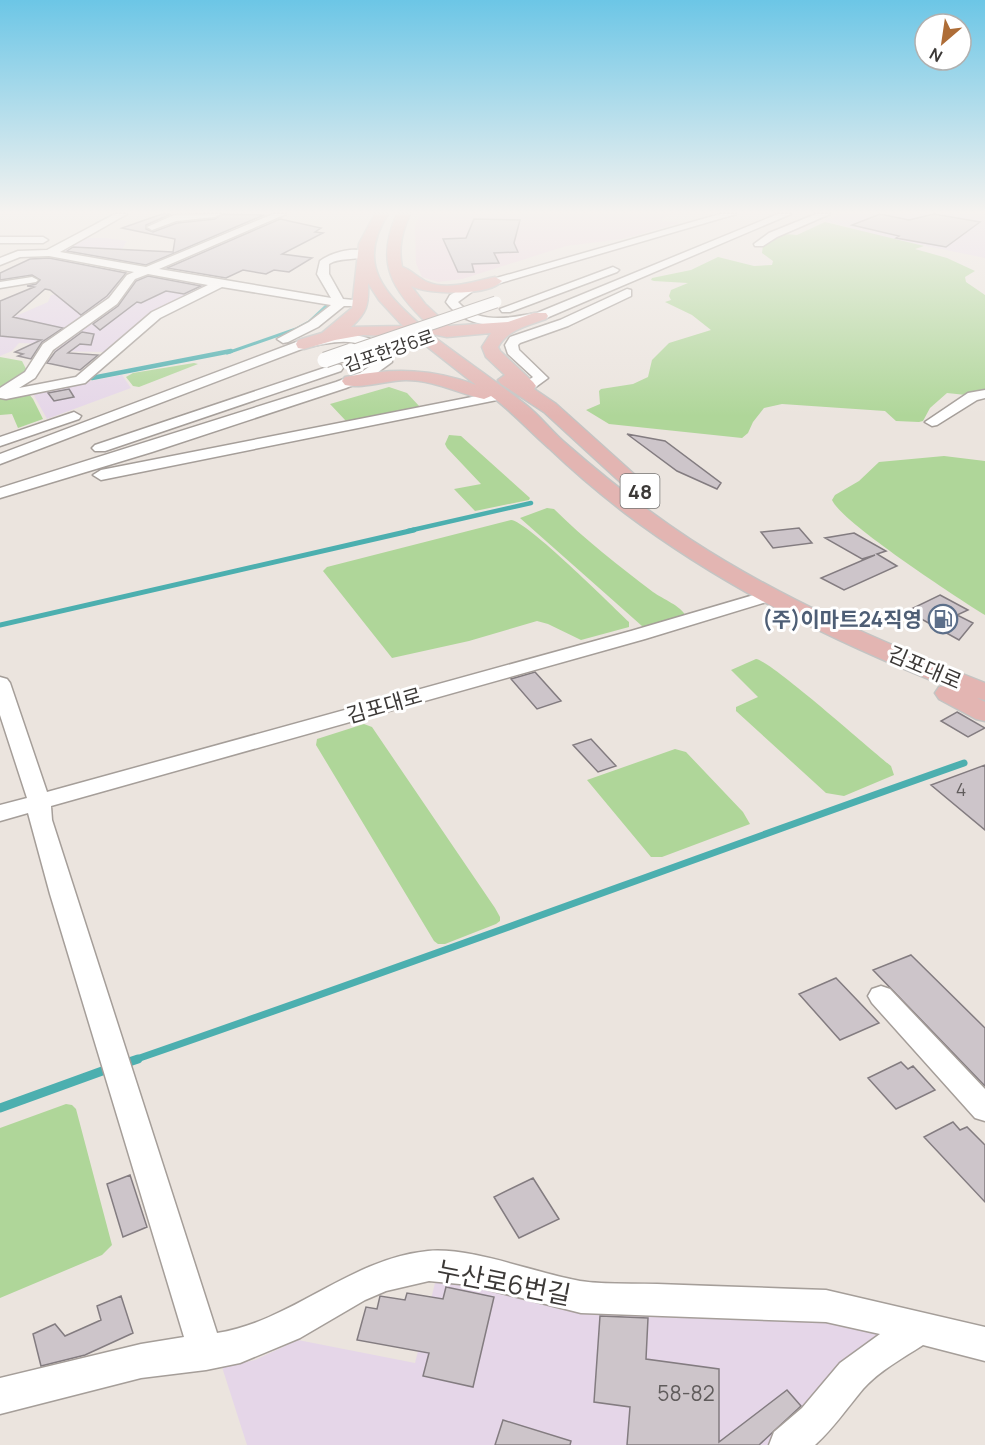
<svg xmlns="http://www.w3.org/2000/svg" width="985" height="1445" font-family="Manrope,'Noto Sans KR',sans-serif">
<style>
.commercial{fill:#ecd4df}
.industrial{fill:#e5d6e8}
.green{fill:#afd699}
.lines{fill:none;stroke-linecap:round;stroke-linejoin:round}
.stream-far4{stroke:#4cafaf;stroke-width:3}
.stream-far3{stroke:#4cafaf;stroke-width:4.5}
.stream-far2{stroke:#4cafaf;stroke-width:5}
.stream-far1{stroke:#4cafaf;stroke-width:7}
.stream{stroke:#4cafaf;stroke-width:9}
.building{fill:#cdc5ca;stroke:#837c80;stroke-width:1.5}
.minor-casing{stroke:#a59e99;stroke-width:3}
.major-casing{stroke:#c4c4c3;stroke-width:3}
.minor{fill:#fff;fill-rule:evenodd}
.major{fill:#e3b5b2;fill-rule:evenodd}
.minor-bridge-far1-casing{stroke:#a59e99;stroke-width:13;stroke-linecap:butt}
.minor-bridge-casing{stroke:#a59e99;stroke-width:17;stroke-linecap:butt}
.minor-bridge-far1{stroke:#fff;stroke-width:11}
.minor-bridge{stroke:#fff;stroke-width:15}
.labels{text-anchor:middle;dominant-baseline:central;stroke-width:6;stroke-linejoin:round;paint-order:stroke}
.far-street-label{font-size:18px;fill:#3c3937;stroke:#fff}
.number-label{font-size:18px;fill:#605c5c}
.shield{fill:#fff;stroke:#767473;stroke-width:1.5}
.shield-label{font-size:20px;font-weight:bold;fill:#3c3937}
.service-label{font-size:21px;font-weight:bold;fill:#4e5e75;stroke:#fff;text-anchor:end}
.street-label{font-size:21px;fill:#3c3937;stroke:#fff}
.near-number-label{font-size:21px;fill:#605c5c}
.near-street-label{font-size:26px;fill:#3c3937;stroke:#fff}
</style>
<rect width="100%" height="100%" fill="#ebe4de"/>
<!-- commercial -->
<path class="commercial" d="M420 214H664L671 216 659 220 680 223 622 239 566 246 462 279 438 282 422 277 416 263 415 225Z"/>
<!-- industrial -->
<path class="industrial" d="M842 214H985V258L878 236 824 220Z
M86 238H105L127 241 120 253 105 260 57 251Z
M147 271 212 285 106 352 51 351 126 284Z
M115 283H119L106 301 48 344 19 343 12 351 0 356V323L48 302 51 295Z
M122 375 131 388 47 419 32 392Z
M436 1279 807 1313 885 1330 773 1445H247L222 1367 255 1360 298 1340 415 1363Z"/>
<!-- green -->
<path class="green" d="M825 222 924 246 915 249 947 258 975 271 965 277 966 282 985 295V392L966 395 947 393 930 408 923 421 919 422 896 421 885 411 782 404 764 408 753 422 748 433 742 438 609 424 586 410 600 404 599 391 601 389 633 384 648 377 652 360 669 343 711 330 692 315 665 302 671 300 669 296 671 290 688 283 654 281 651 280 652 278 691 270 718 257 754 266 772 265 773 261 762 253 763 245 784 234 797 235Z
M0 357 22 361 26 369 25 373 0 391Z
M194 363 198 364 139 387 133 386 126 377 133 373Z
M389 387 407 393 420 407 346 421 330 404Z
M28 393 33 399 43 419 18 428 12 414 0 415V398Z
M449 435 461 436 530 498 529 500 475 511 454 489 481 484 447 448 445 444Z
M944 456 985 461V615C959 599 841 522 832 500L835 495 859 481 879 462Z
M547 508 554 509C584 539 619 566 653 592 663 599 681 606 686 616L645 627 642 626 520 518Z
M511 520C527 521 611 605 629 622V627L581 640 548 624 537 621 469 641 392 658 323 571 327 567Z
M756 659C770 660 872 751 891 766L894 775 844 796 826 793 736 711V707L758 697 731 670Z
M364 724 372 727 495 908 500 917V921L496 924 445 944H438L434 941 316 745 317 739Z
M675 749 686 752 743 812 750 824 662 857H651L587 780Z
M66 1104 72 1105 76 1109 112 1245 102 1255 0 1298V1128Z"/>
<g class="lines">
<!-- stream-far4 -->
<path class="stream-far4" d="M96 224 115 214
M227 353 296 329 309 322 326 306"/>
<!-- stream-far3 -->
<path class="stream-far3" d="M92 378 231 351
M408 531 531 503"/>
<!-- stream-far2 -->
<path class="stream-far2" d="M0 625 414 530"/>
<!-- stream-far1 -->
<path class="stream-far1" d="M134 1060C412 964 687 861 964 763"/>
<!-- stream -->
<path class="stream" d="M129 1062 138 1059
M0 1108 105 1070"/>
</g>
<!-- building -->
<path class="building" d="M162 214H171L146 225V229L153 232 177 223 215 219 222 214 264 215 146 265 67 251 73 247 173 252 175 239 122 228Z
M880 214 909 220 934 214 980 222 946 247 896 238 899 236 852 225Z
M280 219 321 228 315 232 323 233 282 254 312 258 289 272 274 270 266 274 243 270 226 278 167 268Z
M474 219 520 220 514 243 518 252 494 253 499 263 472 264 474 272H458L443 239 466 238Z
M49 258 126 273 107 296 81 315 50 290 45 289 13 317 63 328 42 342 31 359 18 356 23 354 15 352 41 340 0 336V301L34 287 27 286 36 284 40 280 32 275 0 280V273L30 259Z
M148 276 201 286 184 294 166 291 141 303 137 302 100 330 93 324 118 306 136 281Z
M82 332 94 334 91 345 80 344 68 353 98 355 80 370 47 363 55 352Z
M69 389 74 397 54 401 48 393Z
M627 434 665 441 721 483 717 489 677 471Z
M799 528 812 543 773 548 761 532Z
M854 533 886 551 877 554 897 566 844 590 821 578 875 555 862 559 825 538Z
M940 595 968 610 957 615 973 623 959 640 907 611Z
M535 672 561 701 537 709 511 679Z
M957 712 985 728 968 737 941 721Z
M591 739 616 766 598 772 573 745Z
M985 765V830L931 785Z
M911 955 985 1028V1086L873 970Z
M836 978 879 1023 840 1040 799 994Z
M901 1062 908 1069 913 1066 935 1090 896 1109 868 1078Z
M953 1122 960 1130 967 1127 985 1145V1202L924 1137Z
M130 1175 147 1227 123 1237 107 1184Z
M533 1178 559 1219 519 1238 494 1197Z
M446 1287 494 1297 473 1387 423 1376 429 1353 357 1340 366 1307 377 1309 380 1296 405 1300 407 1293 443 1299Z
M121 1296 133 1333 85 1355 41 1366 33 1334 55 1324 65 1336 101 1320 97 1306Z
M600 1316 648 1318 646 1359 719 1369V1442L787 1390 801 1406 759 1445H627L630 1407 594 1402Z
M503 1420 571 1441 570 1445H495Z"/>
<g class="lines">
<!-- minor casing -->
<g class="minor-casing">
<path id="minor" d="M115 214H127L60 252 146 267 273 214H286L159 269 331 298 317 274 320 261C332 252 358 245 370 254 359 262 342 256 329 264V274L343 299 354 300V306H344L318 327 288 342 283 343 277 339 309 322 331 305 222 287 160 318 85 383 6 399 0 398V388L25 372 43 344 109 298 127 275 134 272 49 256 20 257 0 265V258L18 251 47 250ZM148 274 208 285 152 312 76 377 19 388 35 378 53 350 117 304 135 279Z
M220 214 215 217 176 221 152 230 147 227 174 215Z
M720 214H736L473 291 458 302C478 325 510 318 537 313L778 214H791L544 319C511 327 469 333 446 302L450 295 465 287Z
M816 214H830L777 237 763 246H755L754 244 769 233Z
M0 237H43L48 240 43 243H0Z
M613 267 619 270 617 272 510 312H502L500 309Z
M32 277 38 280 36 282 0 288V282Z
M627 289 631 290V296L568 326 520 343 518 345 519 350 548 378 533 389H523L521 386 533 377 508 354 505 345 510 337 560 320Z
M337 335C358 334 375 337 391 352L392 362 370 378 346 388 152 452 0 498V488L336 382 360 373 379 360V356C359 335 333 342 307 347L0 464V454L299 341Z
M336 364 341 365 343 368 341 371 105 451H95L92 448 95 445Z
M985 390V398L977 400 937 425 932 426 925 422 968 393Z
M492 393 497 394 499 397 497 400 101 480 93 475 101 470Z
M74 412 81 416 79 419 0 446V437Z
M767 591 773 592 776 596 773 600 645 639 51 806 52 820 217 1333C293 1321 349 1259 428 1251 472 1247 535 1273 580 1281 605 1285 632 1283 657 1284 713 1286 770 1288 826 1290L985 1327V1361L923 1345C903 1358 879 1371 863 1389 847 1408 834 1428 815 1445H769L774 1432 802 1408 840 1363 880 1334 826 1322 581 1313 470 1285 429 1281 386 1291 365 1300 300 1338 240 1363 206 1370 141 1378 0 1414V1378L141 1344 184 1337 50 894 28 813 0 821V805L27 798 0 715V677L7 679 10 683 47 792 631 631Z
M881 986 890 989 985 1089V1121L975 1118 872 1003 868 996 872 989Z"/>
</g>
<!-- major casing -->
<g class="major-casing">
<path id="major" d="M375 214H388C355 265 385 294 424 328L429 325C392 290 375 263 397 214H410C402 232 398 247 402 267 411 270 418 278 427 282 448 291 475 281 495 277L502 281C489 296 429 295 411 286L425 304 449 326 508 322 534 313H546L548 316 546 319C529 325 507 330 498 347L500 351 533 382 536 386 534 389 556 404 655 493 658 497 655 501 648 503 641 501 544 412 501 384 498 380 505 375 486 357 482 347 491 333 447 337 432 334 434 337C464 360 496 381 526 405 540 416 551 431 565 443 605 478 647 511 691 540 783 600 883 643 985 683V700L977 698 985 702V721L976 719 939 699 935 693 939 687 946 686C833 641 723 587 625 513 599 493 573 471 549 448 529 431 513 412 491 396L484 399C457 393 434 380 406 380 387 380 363 389 345 385L342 381 345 377 351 376C395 368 433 369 476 385L415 337 363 335 335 340 304 349 298 348 296 344 298 340 322 333 352 308 359 244ZM368 283 379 300 403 326 351 327C367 313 369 304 368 283Z"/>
</g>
<!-- minor -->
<use href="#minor" class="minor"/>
<!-- major -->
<use href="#major" class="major"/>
<!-- minor-bridge-far1 casing -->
<g class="minor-bridge-far1-casing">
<path id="minor-bridge-far1" d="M346 353 496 302"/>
</g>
<!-- minor-bridge casing -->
<g class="minor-bridge-casing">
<path id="minor-bridge" d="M325 360 351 351"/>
</g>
<!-- minor-bridge-far1 -->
<use href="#minor-bridge-far1" class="minor-bridge-far1"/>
<!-- minor-bridge -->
<use href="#minor-bridge" class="minor-bridge"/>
</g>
<!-- sky -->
<linearGradient id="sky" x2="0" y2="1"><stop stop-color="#6cc6e6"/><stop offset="0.51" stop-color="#f6f3f0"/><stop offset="1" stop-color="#f6f3f0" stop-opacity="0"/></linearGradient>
<rect width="985" height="416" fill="url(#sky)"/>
<!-- icons -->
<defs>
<g id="fuel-ring" transform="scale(1.5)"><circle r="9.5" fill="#fff" stroke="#5c6f8a" stroke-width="1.5"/><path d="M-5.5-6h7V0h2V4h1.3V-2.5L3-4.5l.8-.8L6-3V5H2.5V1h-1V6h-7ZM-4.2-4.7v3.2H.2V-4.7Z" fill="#5c6f8a"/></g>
</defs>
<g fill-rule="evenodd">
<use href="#fuel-ring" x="943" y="619"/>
</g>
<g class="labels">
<!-- far-street labels -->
<g class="far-street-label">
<text transform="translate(389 350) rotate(-19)">김포한강6로</text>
</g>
<!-- number labels -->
<g class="number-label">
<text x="961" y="789">4</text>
</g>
<!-- shield labels -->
<rect class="shield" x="620.5" y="474" width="39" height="34" rx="4.5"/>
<g class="shield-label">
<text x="640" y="491">48</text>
</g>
<!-- service labels -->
<g class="service-label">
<text x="922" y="619">(주)이마트24직영</text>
</g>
<!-- street labels -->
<g class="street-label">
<text transform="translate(925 667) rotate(23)">김포대로</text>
<text transform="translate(384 705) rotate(-16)">김포대로</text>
</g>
<!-- near-number labels -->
<g class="near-number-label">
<text x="686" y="1393">58-82</text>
</g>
<!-- near-street labels -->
<g class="near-street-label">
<text transform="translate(504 1282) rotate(11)">누산로6번길</text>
</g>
</g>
<!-- north arrow -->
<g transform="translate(943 42) rotate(209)"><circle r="28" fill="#ffffff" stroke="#b1b0af" stroke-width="1.5"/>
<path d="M0-4.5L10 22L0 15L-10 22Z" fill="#ae6d37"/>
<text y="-9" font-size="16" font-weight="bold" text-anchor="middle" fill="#3c3937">N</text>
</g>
</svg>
